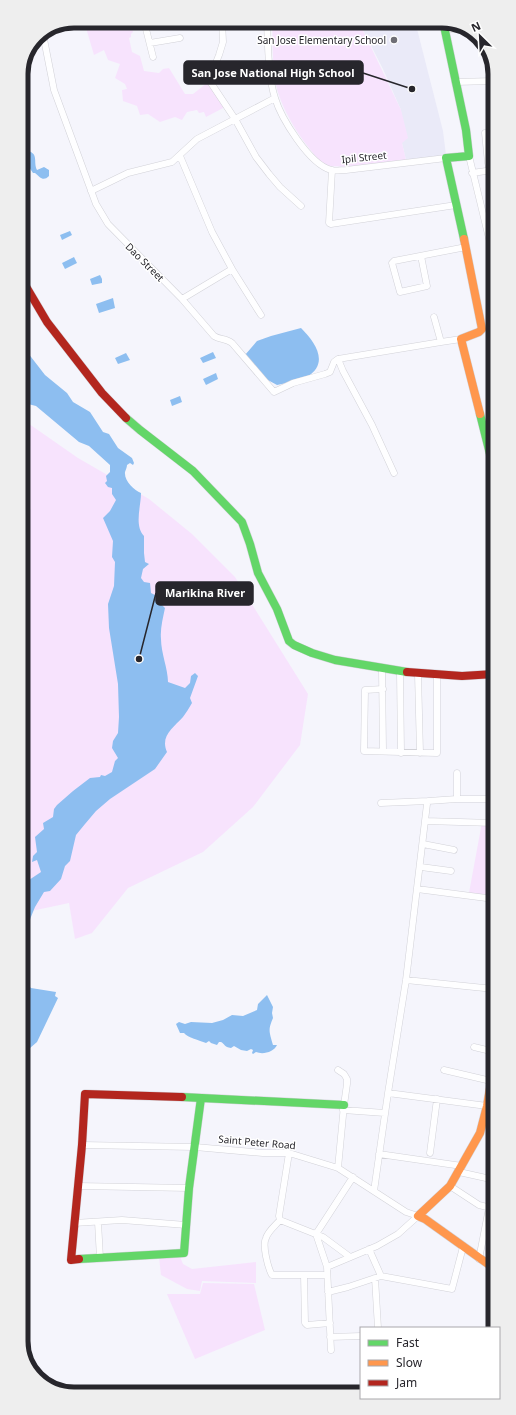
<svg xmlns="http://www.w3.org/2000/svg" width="516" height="1415" font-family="'Noto Sans',sans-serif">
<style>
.built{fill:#eaeaf8}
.green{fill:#f7e3fd}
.water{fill:#8dbef0}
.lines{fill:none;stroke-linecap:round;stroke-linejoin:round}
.street-casing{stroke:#d2d2d8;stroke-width:7}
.fast-casing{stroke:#d2d2d8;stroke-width:9}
.slow-casing{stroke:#d2d2d8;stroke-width:9}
.jam-casing{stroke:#d2d2d8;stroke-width:9}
.street{stroke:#fefeff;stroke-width:6}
.fast{stroke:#63d668;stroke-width:8}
.slow{stroke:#ff974d;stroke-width:8}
.jam{stroke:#b3261e;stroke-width:8}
.poi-dot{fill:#6f6e75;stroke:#fff;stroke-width:1.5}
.labels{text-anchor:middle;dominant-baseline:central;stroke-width:3;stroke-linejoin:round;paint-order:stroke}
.poi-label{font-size:10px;fill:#27262c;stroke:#fff;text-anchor:end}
.street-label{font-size:10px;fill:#27262c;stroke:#fff}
.rim{fill:none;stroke:#27262c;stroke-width:5}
.leader{fill:none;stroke:#27262c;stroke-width:1.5}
.callout-dot{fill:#27262c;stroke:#fff;stroke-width:1.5}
.callout{fill:#27262c;stroke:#27262c;stroke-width:1.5}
.callout-label{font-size:11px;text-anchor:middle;font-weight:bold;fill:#fff}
</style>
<rect width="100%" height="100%" fill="#f5f5fc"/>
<!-- built -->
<path class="built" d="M358 21H415L443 131 446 155 406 160 402 143 401 110 383 69 359 22Z"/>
<!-- green -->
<path class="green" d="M84 21H130L133 32 131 34V37L129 38 132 52 140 56 144 71 159 73 163 69 169 68 185 94H193L207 83 225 107 206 117 204 112 199 113 197 110 187 112 182 120 175 117 160 122 148 114 140 115 137 106 123 101 122 90 127 89 125 84 115 78 120 64 108 60 104 50 94 55Z
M272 21 359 22 401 110 408 138 402 143 406 160 363 167 325 166C304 145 283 114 276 85 272 65 273 42 272 21Z
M22 419 78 458 149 499 192 534 235 577 308 694 300 745 253 807 203 852 128 888 92 933 75 939 69 903 22 913Z
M482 822H494V896L469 893Z
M179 1254 183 1264 192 1269 256 1262V1283L202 1281 200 1291 187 1289 161 1275 159 1257Z
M203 1283 254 1284 265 1330 195 1359 167 1294H200Z"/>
<!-- water -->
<path class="water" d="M28 151C39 154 33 162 37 170L44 167 49 170V176C43 182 40 177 35 173H33L29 167 21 166V153Z
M70 231 72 235 62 240 60 235Z
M74 257 77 263 65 269 62 263Z
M100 275 102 279V283L92 285 90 279Z
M113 298 115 308 99 313 96 304Z
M301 328C315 342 330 363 307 377 299 382 286 383 277 385L266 379 245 355 257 341 271 336Z
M21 344 45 375 67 393 73 402 90 412 103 432 109 434 118 448 132 458 134 463 133 465 130 463 127 465C127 467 126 469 125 472 124 481 134 490 141 493 141 507 134 525 144 536V553L145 562 149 564 143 569 141 578 144 582 150 583 151 593 155 595V598L165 608C163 618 160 629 161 639 161 653 168 669 168 682L185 688 190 683 191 676 195 673 198 676 190 698 192 703C189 708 186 713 183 717 173 728 160 736 167 752L155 769 110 799 96 811 85 824 76 835 70 861 65 866 61 879 50 891 44 892 35 907 22 939V892L29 880 41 872 37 860 32 862 33 856 37 852 35 837 44 829 43 823 53 817 54 809 57 805 73 791 90 778 100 777 101 775 105 776 112 772 115 761 118 758 112 748 113 741 118 733 119 717 118 684 109 628 108 604 114 586 115 562 112 557 113 541 103 518 110 511 116 500 112 494V488L108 487 105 483 107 481 106 476 110 472V465L89 446 79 442 36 406 28 404 22 396Z
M213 352 216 358 203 363 200 358Z
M126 353 130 360 118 364 115 358Z
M216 373 218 379 206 385 203 379Z
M180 396 182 402 172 406 170 400Z
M22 979 31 988 56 992 55 996 58 998 37 1042 22 1055Z
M267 995 273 1007 272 1013 273 1018C268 1030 269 1031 273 1045H277C274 1052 263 1055 256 1052L253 1054 252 1053 253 1050 251 1049 247 1051 241 1050 234 1046 231 1048C224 1047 225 1044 221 1042H219L217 1045 211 1043 209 1041 206 1043C199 1040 188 1038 184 1033H180L176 1024 179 1022 185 1024 191 1022 212 1023 223 1020 232 1015 243 1016 257 1010 258 1004Z"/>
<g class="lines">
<!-- street casing -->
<g class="street-casing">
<path id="street" d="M144 21 153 57
M222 21 223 42 219 55 209 80 235 119 256 157 269 174 280 187 301 206
M267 21C268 44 268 77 275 98 281 118 309 164 331 170 335 171 341 170 346 170L446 158
M444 29 470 30
M43 34 54 90 96 204 108 224 182 299 214 336C220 340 226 338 232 343L274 392 293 383 325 374 330 372 334 362 338 359 441 342
M150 43 180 38
M455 82 493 81
M485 133 488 163 493 183
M180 156 212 232 232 269 182 299
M469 156 493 255
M332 170 329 223 331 224 456 205
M472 173 493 170
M91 191 128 173 172 162 197 139 275 98
M421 256 427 286 400 292 392 263 394 261 466 247
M232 269 261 315
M434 317 441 342 461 339
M338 359 343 371 372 425 394 473
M382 669 383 751
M400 672 401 753
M418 674 420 753
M383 689 365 690 364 751 437 753V675
M457 799V773
M381 803 428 801
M425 821 494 823
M423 844 454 850
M421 867 451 871
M417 889 494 899
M406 980 494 989
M474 1047 495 1052
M444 1070 491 1081
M388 1093 487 1106
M343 1110 385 1113
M82 1145 195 1147 263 1153H289L338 1168 406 1212 418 1216
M430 1153 437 1099
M379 1154 462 1166
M338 1168 344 1105 347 1084V1079L344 1074 338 1070
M459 1172 495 1180
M78 1186 189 1188
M450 1186 479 1205 495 1209
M374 1191 388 1093 406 980 427 804 428 801 457 799H494
M280 1220C276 1225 268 1231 266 1238 262 1245 268 1268 272 1275H327
M280 1220 323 1237 350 1257
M280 1220 279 1216 289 1153
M98 1222 100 1258
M74 1223 122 1220 186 1225
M369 1249 381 1276 452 1289 463 1247
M479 1259 489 1208
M327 1267 377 1246 398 1234 418 1216
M304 1275 305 1323 307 1325 330 1323
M375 1278 378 1328
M328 1292 348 1287 381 1276
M330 1337 361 1336
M331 1350 327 1267 316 1234 353 1177"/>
</g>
<!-- fast casing -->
<g class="fast-casing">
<path id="fast" d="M443 21 466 130 469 156 446 158 464 239
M480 414 494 470
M126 418 140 430 193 471 242 522 250 544 258 573 277 609 289 641 294 645 312 653 335 660 407 672
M182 1097 344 1105
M79 1259 184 1253 189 1188 201 1098"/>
</g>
<!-- slow casing -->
<g class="slow-casing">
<path id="slow" d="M464 239 482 329 479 332 461 339 480 414
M495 1058 487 1106 480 1133 450 1186 418 1216 425 1219 495 1269"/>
</g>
<!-- jam casing -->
<g class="jam-casing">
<path id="jam" d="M21 278 47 322 102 393 126 418
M407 672 462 676 494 674
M79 1259 71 1260 82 1145 85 1094 182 1097"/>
</g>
<!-- street -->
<use href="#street" class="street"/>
<!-- fast -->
<use href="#fast" class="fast"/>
<!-- slow -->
<use href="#slow" class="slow"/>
<!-- jam -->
<use href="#jam" class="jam"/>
</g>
<!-- markers -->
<circle class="poi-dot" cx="394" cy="40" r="4"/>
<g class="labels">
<!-- poi labels -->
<g class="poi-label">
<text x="386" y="40">San Jose Elementary School</text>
</g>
<!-- street labels -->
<g class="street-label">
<text transform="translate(364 157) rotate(-6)">Ipil Street</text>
<text transform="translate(145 262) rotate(45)">Dao Street</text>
<text transform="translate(257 1142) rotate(5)">Saint Peter Road</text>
</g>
</g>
<!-- crop -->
<path d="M0 0H516V1415H0ZM74 28H442A46 46 0 0 1 488 74V1341A46 46 0 0 1 442 1387H74A46 46 0 0 1 28 1341V74A46 46 0 0 1 74 28Z" fill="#eee" fill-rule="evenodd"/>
<path class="rim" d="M74 28H442A46 46 0 0 1 488 74V1341A46 46 0 0 1 442 1387H74A46 46 0 0 1 28 1341V74A46 46 0 0 1 74 28Z"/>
<!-- callouts -->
<path class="leader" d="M412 89L363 73M139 659L156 593"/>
<g class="callout-dot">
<circle cx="412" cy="89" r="4"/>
<circle cx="139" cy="659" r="4"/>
</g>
<g class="callout">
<rect x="184" y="61" width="179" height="23" rx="4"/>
<rect x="156" y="582" width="97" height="23" rx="4"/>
</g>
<g class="callout-label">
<text x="273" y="77">San Jose National High School</text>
<text x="205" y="597">Marikina River</text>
</g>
<!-- legend -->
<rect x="360" y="1327" width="140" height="72" fill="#ffffff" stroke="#a9a8ab"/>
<rect x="368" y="1340" width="20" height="6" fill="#63d668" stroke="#a9a8ab"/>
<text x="396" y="1347" font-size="12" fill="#27262c">Fast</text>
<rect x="368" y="1360" width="20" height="6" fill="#ff974d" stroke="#a9a8ab"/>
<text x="396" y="1367" font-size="12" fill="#27262c">Slow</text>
<rect x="368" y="1380" width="20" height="6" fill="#b3261e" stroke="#a9a8ab"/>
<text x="396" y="1387" font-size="12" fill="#27262c">Jam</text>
<!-- north arrow -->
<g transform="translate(480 36) rotate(336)" stroke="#ffffff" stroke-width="3" paint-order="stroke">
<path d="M0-3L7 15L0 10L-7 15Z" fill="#27262c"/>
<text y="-6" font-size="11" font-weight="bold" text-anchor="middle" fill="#27262c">N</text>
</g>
</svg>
